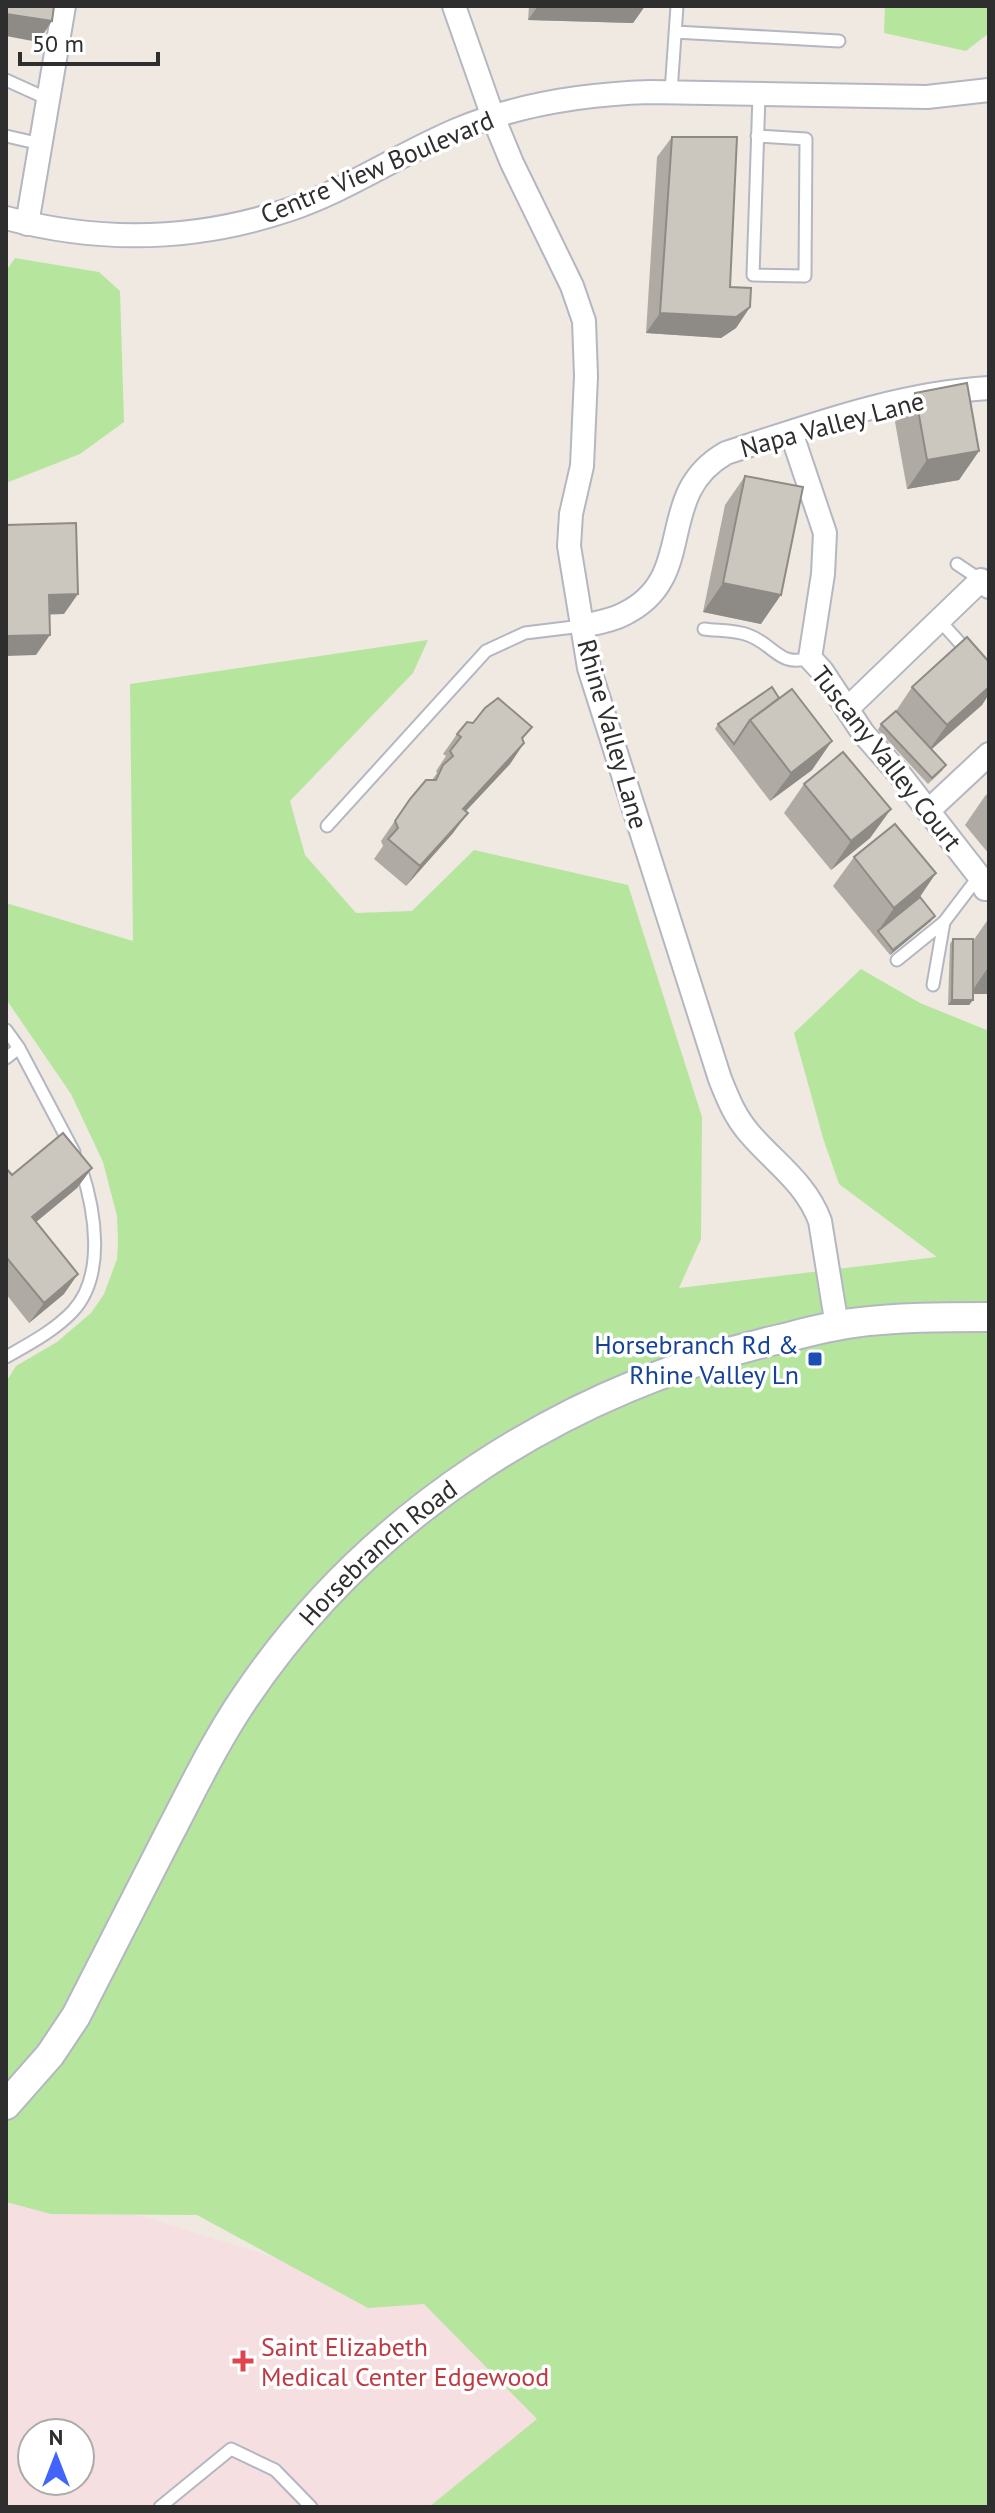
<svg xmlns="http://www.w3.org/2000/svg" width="995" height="2513" font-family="'PT Sans',sans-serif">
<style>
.medical{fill:#f5dfe0;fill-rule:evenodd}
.green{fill:#b6e59e}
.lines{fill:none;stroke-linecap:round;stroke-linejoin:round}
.service-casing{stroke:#b4b7c1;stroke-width:15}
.minor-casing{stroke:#b4b7c1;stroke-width:26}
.tertiary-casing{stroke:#b4b7c1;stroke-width:32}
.service{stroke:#fff;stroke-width:11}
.minor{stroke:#fff;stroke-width:22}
.tertiary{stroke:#fff;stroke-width:28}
.wall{fill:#afaba4}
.shaded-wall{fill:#8e8b86}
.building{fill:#cbc7bf;stroke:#8e8b86;stroke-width:2}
.transit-dot{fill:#1a4fb4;stroke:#fff;stroke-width:3}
.health-dot{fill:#e0444e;stroke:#fff;stroke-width:3}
.labels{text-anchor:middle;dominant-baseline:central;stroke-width:7;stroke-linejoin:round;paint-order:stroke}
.street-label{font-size:26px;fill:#2e2e2e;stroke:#fff}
.transit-label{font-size:26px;fill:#164399;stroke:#fff;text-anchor:end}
.health-label{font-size:26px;fill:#be3a42;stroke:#fff;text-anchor:start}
</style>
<rect width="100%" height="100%" fill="#efe9e1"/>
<!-- medical -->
<path class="medical" d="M6 2174 424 2304 538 2419 429 2507H6ZM32 2433H80V2481H32Z"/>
<!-- green -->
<path class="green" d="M885 6H989V33L966 51 884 33Z
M15 258 99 272 120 291 124 422 80 454 6 483V271Z
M428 640 413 673 290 801 305 855 356 913 412 911 474 850 628 885 702 1117 701 1239 679 1288 937 1257 839 1184 823 1138 794 1033 861 969 920 1003 989 1031V2507H429L537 2419 424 2304 368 2308 197 2215 51 2214 6 2202V1382L16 1366 57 1342 91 1313 104 1294 117 1259 118 1241 117 1216 103 1162 71 1094 6 999V903L133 941 130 684Z"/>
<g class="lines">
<!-- service casing -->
<g class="service-casing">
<path id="service" d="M675 32 839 41
M6 80 48 99
M671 92 677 6
M6 136 41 144
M757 136 806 139 805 276 753 275 759 95
M957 564 981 580
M940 621 989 675
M704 629C718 631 735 630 748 635 774 644 779 668 810 658
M327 826 486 651 525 633 582 626
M897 960 944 922
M933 985 944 922 979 876
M6 1030 19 1048 74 1152
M6 1058 19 1048
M6 1357C29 1344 54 1331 73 1311 106 1275 95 1210 81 1168
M160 2507 231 2449 275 2470 311 2507"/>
</g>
<!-- minor casing -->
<g class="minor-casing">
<path id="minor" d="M454 6 493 117 512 163 572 286 584 321 586 376 582 466 571 514 569 546 589 668 720 1079C728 1099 735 1117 750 1134 775 1163 806 1183 820 1221L837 1326
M6 218C100 243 195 241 288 210 348 190 401 153 459 129 519 104 585 94 650 92L927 97 989 90
M27 224 64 6
M791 432 825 533 823 574 810 658 822 671 863 733 901 776 979 876 985 889H989
M582 626C596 623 611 621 624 614 700 577 652 495 726 453 812 425 899 393 989 388
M847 709 981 580 989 587
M928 811 989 754"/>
</g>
<!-- tertiary casing -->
<g class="tertiary-casing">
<g id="tertiary">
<path id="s1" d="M6 2105 50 2055 76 2016C107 1956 138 1895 169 1834 193 1788 215 1742 244 1699 368 1514 565 1388 780 1339 804 1333 829 1326 853 1323 897 1317 944 1317 989 1317"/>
</g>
</g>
<!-- service -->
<use href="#service" class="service"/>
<!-- minor -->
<use href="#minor" class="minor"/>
<!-- tertiary -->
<use href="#tertiary" class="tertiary"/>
</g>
<!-- wall -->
<path class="wall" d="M529 6H645L633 23 528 20Z
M672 137 730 287 750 307 736 328 721 338 646 333 657 157Z
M915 393 979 451 959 480 907 489 895 422Z
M745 476 761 624 703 612 725 505Z
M989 662V694L982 705 932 749 943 770 928 784 878 730 881 724 896 711 912 687Z
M772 687 812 770 770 801 715 729 718 724Z
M532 727 522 740 524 743 510 764 466 811 453 833 406 886 374 859 383 846 381 841 410 799 432 780 437 773 436 771 446 756 443 754 457 734Z
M804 784 891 809 870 838 831 870 784 813Z
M989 792V854L965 825 985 796Z
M854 857 936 873 920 897 931 921 890 955 833 886Z
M989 918V994H973V1000L969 1005H948L950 944 953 939 973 941Z
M6 1168 12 1175 92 1168 77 1188 36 1222 64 1294 29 1323 6 1294Z"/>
<!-- shaded-wall -->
<path class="shaded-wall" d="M538 6H645L633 23 528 20Z
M6 14 52 21 38 42 6 36Z
M750 307 736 328 721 338 646 333 660 313Z
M979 451 959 480 907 489 927 460Z
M723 583 781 595 761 624 703 612Z
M78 594 64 614 35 615 49 595Z
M50 635 36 655 6 656V636Z
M989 687V694L982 705 927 753 947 725Z
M832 741 812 770 770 801 791 773Z
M524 743 510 764 449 829 463 809Z
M891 809 870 838 831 870 851 841Z
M468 813 453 833 406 886 420 866Z
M936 873 916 902 878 931 894 908Z
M935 916 931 921 890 955 893 950Z
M989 966V994H970Z
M952 1000H973L969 1005H948Z
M92 1168 77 1188 18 1237 32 1217Z
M78 1274 64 1294 29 1323 44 1303Z"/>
<!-- building -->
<path class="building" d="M6 6H54L52 21 6 14Z
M672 137H737L730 287 751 288 750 307 736 317 660 313Z
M967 383 979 451 927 460 915 393Z
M745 476 803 487 781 595 723 583Z
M76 523 78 594 49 595 50 635 6 636V525Z
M967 637 989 662V687L947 725 912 687Z
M772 687 779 698 750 720 734 744 718 724Z
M792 689 832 741 791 773 750 720Z
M498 698 532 727 522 738 524 743 463 809 468 813 420 866 388 839 398 828 395 821 410 799 426 780H436L443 765 453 756 450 751 461 737 457 734 467 722 473 723 485 708Z
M896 711 946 765 932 778 881 724Z
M843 752 891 809 851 841 804 784Z
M895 824 936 873 894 908 854 857Z
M920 897 935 916 893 950 878 931Z
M953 939H973V1000H952Z
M63 1133 92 1168 32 1217 78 1274 44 1303 6 1257V1168L12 1175Z"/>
<!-- markers -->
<rect class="transit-dot" x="807" y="1351" width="16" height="16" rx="4"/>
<path class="health-dot" d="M239 2349h8v8h8v8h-8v8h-8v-8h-8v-8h8z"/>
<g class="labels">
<!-- street labels -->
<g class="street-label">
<text transform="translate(377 167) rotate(-23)">Centre View Boulevard</text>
<text transform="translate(832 424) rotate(-15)">Napa Valley Lane</text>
<text transform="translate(613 734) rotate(74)">Rhine Valley Lane</text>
<text transform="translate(887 758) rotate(52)">Tuscany Valley Court</text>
<text stroke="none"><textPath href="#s1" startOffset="672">Horsebranch Road</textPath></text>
</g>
<!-- transit labels -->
<g class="transit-label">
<text x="799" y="1344">Horsebranch Rd &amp;<tspan x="799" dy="30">Rhine Valley Ln</tspan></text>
</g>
<!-- health labels -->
<g class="health-label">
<text x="261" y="2346">Saint Elizabeth<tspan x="261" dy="30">Medical Center Edgewood</tspan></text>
</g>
</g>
<!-- border -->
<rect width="995" height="2513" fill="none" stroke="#2e2e2e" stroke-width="16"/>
<!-- north arrow -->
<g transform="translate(56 2457)"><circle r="38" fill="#ffffff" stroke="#ababab" stroke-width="2"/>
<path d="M0-6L14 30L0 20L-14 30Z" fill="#4264fb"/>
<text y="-12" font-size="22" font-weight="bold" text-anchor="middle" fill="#2e2e2e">N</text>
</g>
<!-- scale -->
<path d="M20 52v12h138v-12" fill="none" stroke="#2e2e2e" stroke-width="4"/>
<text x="32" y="52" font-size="24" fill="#2e2e2e" stroke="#ffffff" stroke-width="6" paint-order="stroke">50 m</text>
</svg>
